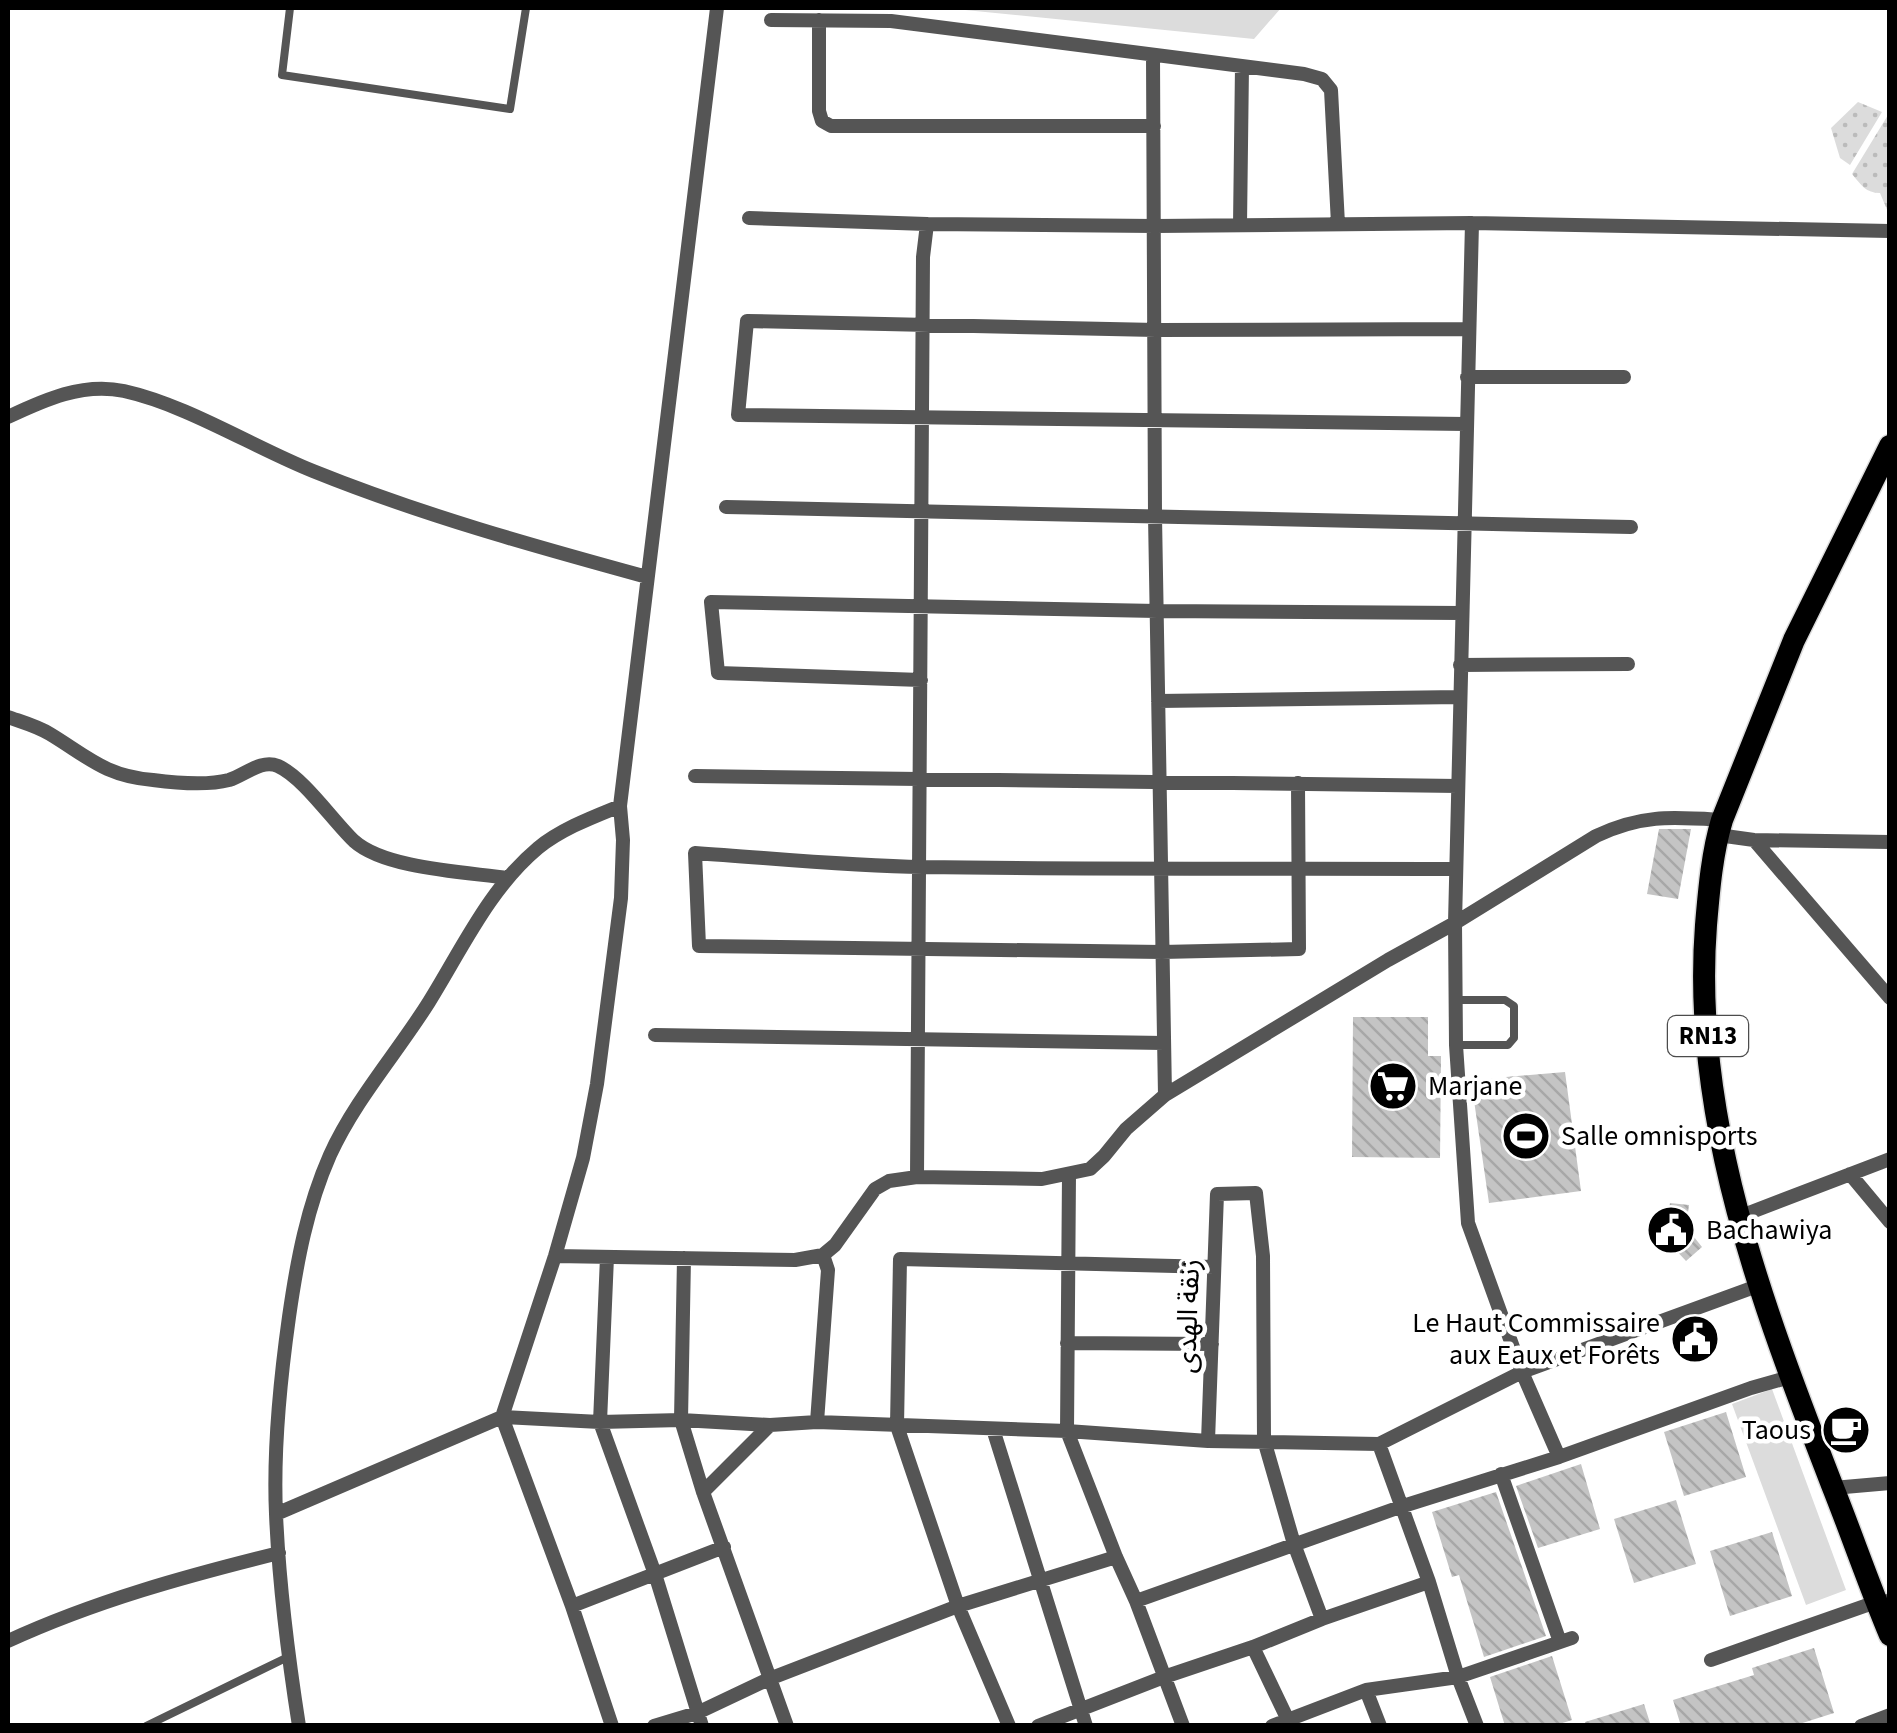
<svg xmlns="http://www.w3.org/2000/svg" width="1897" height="1733" font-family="'Source Sans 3','Noto Sans Arabic',sans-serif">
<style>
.park{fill:#dcdcdc}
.garden{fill:url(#garden-dots)}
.building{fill:url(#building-back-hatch)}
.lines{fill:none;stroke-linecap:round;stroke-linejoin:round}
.primary-casing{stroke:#dbdbdb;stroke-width:25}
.service{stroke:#555;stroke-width:8}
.minor{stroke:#555;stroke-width:14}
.primary{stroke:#000;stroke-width:22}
.labels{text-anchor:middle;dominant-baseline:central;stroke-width:9;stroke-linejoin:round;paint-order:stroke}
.shield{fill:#fff;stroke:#4c4c4c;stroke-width:2.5}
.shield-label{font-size:25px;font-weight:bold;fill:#000}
.poi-label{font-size:28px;fill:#000;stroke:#fff;text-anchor:start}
.street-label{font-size:28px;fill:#000;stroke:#fff}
</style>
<defs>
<pattern id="garden-dots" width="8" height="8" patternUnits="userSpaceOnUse" patternTransform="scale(2.5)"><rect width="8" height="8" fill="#dcdcdc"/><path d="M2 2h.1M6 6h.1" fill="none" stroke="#bbb" stroke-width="1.8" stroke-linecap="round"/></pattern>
<pattern id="building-back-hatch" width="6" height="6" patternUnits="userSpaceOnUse" patternTransform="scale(2.5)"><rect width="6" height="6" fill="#c4c4c4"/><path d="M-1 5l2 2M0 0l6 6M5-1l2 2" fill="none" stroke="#a7a7a7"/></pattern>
</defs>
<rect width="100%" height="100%" fill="#fff"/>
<!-- park -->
<path class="park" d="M945 8H1281L1254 39Z
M1772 1389 1846 1590 1806 1605 1732 1404Z"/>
<!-- garden -->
<path class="garden" d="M1858 102 1882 112 1850 165 1840 158 1831 128Z
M1888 115 1890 120 1888 212 1880 193C1866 193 1861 185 1852 174Z"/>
<!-- building -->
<path class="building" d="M1659 829H1691L1678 899 1647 894Z
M1353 1017H1428V1056H1441L1440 1158 1352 1157Z
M1565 1072 1581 1191 1489 1203 1471 1080Z
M1670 1203 1689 1205 1686 1227 1702 1247 1686 1261 1672 1246 1661 1249 1653 1222H1667Z
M1726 1412 1746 1477 1684 1496 1664 1432Z
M1581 1464 1600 1529 1538 1548 1516 1486Z
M1496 1492 1546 1636 1484 1657 1459 1575 1452 1577 1432 1512Z
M1676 1500 1696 1564 1634 1583 1614 1519Z
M1772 1532 1792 1596 1730 1616 1710 1551Z
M1814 1648 1834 1713 1793 1726H1681L1673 1700 1754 1675 1752 1668Z
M1552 1656 1572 1720 1553 1726H1505L1490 1677Z
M1644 1704 1651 1726H1585V1722Z"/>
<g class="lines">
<!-- primary casing -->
<g class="primary-casing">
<path id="primary" d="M1890 446 1794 640 1722 820C1712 853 1709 890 1706 925 1691 1119 1763 1307 1832 1485 1852 1535 1869 1585 1890 1635"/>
</g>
<!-- service -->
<path class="service" d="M290 8 282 75 510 109 526 8
M1456 1000H1505L1514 1006V1038L1508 1045H1456
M146 1726 290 1656"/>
<!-- minor -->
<path class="minor" d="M771 20 891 21 1304 74 1322 79 1331 90 1338 224
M819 20V111L822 121 831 126H1154
M1153 55 1155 516 1165 1095
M749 218 927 224 1155 226 1472 223 1890 231
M1472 223 1455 923 1456 1045 1468 1223 1522 1372 1559 1457
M1240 225 1242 66
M1467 377H1624
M8 417C44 400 83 382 124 391 187 405 253 447 313 471 422 515 534 546 647 577
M1466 424 738 415 747 321 1156 330 1468 329
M726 507 1631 527
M1460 665 1628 664
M921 680 718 673 711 602 1157 611 1462 613
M1158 701 1460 697
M8 717C22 722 37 726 50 734 88 757 105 776 153 780 176 783 206 786 229 780 245 775 261 759 278 766 303 777 333 821 354 841 385 869 467 872 508 878
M695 776 1458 786
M1298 783 1299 949 1162 952 699 946 695 853C771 858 847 866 923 867 1101 870 1278 868 1456 869
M1718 835 1754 840 1890 842
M1754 840 1890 998
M655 1035 1164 1043
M1069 1174 1067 1431 1116 1557 1136 1601 1183 1726
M1850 1174 1890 1222
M917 1177 923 257 927 224
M1741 1216 1890 1159
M555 1256 795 1260 823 1255 835 1245 875 1189 889 1181 917 1177 1042 1179 1090 1169 1104 1156 1126 1129 1165 1095 1388 960 1455 923 1596 836C1642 814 1673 817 1722 820
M607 1257 600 1422 655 1574 702 1726
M684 1258 681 1420 703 1492 787 1726
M1067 1343 1212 1344
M817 1422 828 1270 823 1255
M993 1429 1086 1726
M1208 1441 1217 1194 1256 1193 1263 1256 1264 1440 1294 1544 1322 1619
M1379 1444 1429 1582 1458 1677 1477 1726
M1501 1474 1560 1642
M1833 1488 1890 1483
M703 1492 770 1425
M276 1514 502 1417 600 1422 681 1420 770 1425 817 1422 1067 1431 1208 1441 1379 1444 1522 1372 1760 1285
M1136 1601 1400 1507 1559 1457 1751 1388 1790 1377
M572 1606 724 1547
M8 1641C95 1601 186 1576 279 1553
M1253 1647 1287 1718
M1711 1660 1876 1602 1890 1601
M1366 1690 1380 1726
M299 1726C288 1656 279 1584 276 1514 273 1448 280 1381 289 1317 297 1261 307 1207 330 1155 355 1100 397 1053 429 1002 462 949 489 889 538 848 561 829 593 817 620 806
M612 1726 572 1606 502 1417 555 1256 583 1158 597 1084 621 898 623 840 620 806 717 8
M654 1726 697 1713 769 1679 958 1606 1116 1557
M1009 1726 958 1606 897 1426 900 1259 1214 1267
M1038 1726 1164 1677 1253 1647 1322 1619 1429 1582
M1272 1726 1366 1690 1458 1677 1572 1638
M1861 1726 1890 1715"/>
<!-- primary -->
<use href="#primary" class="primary"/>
</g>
<!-- icons -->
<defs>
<g id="supermarket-disc" transform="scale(2.5)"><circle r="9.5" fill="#000" stroke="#fff"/><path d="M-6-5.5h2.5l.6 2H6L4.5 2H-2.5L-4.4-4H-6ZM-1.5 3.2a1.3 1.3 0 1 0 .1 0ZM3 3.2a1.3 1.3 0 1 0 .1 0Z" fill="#fff"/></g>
<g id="stadium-disc" transform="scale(2.5)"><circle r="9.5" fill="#000" stroke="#fff"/><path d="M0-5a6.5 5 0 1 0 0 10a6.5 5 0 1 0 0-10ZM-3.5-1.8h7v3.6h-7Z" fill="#fff"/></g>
<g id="civic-disc" transform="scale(2.5)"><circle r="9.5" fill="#000" stroke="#fff"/><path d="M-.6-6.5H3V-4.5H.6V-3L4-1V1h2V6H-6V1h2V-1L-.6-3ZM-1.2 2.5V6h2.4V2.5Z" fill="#fff"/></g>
<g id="cafe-disc" transform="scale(2.5)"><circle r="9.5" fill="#000" stroke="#fff"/><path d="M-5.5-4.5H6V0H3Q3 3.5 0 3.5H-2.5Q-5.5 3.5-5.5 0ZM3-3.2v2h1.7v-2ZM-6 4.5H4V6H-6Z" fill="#fff"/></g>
</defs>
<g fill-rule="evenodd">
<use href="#supermarket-disc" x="1393" y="1086"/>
<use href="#stadium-disc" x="1526" y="1136"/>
<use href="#civic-disc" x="1671" y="1230"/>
<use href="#civic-disc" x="1695" y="1339"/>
<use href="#cafe-disc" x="1846" y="1430"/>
</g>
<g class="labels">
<!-- shield labels -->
<rect class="shield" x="1668" y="1016" width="80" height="40" rx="8"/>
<g class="shield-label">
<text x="1708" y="1036">RN13</text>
</g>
<!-- poi labels -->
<g class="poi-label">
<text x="1428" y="1086">Marjane</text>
<text x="1561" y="1136">Salle omnisports</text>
<text x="1706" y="1230">Bachawiya</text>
<text x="1660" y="1323" text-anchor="end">Le Haut Commissaire<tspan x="1660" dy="32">aux Eaux et Forêts</tspan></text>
<text x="1811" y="1430" text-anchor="end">Taous</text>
</g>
<!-- street labels -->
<g class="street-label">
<text transform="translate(1188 1316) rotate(-88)">زنقة الهدى</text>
</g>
</g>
<!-- border -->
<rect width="1897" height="1733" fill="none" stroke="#000000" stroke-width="20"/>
</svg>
